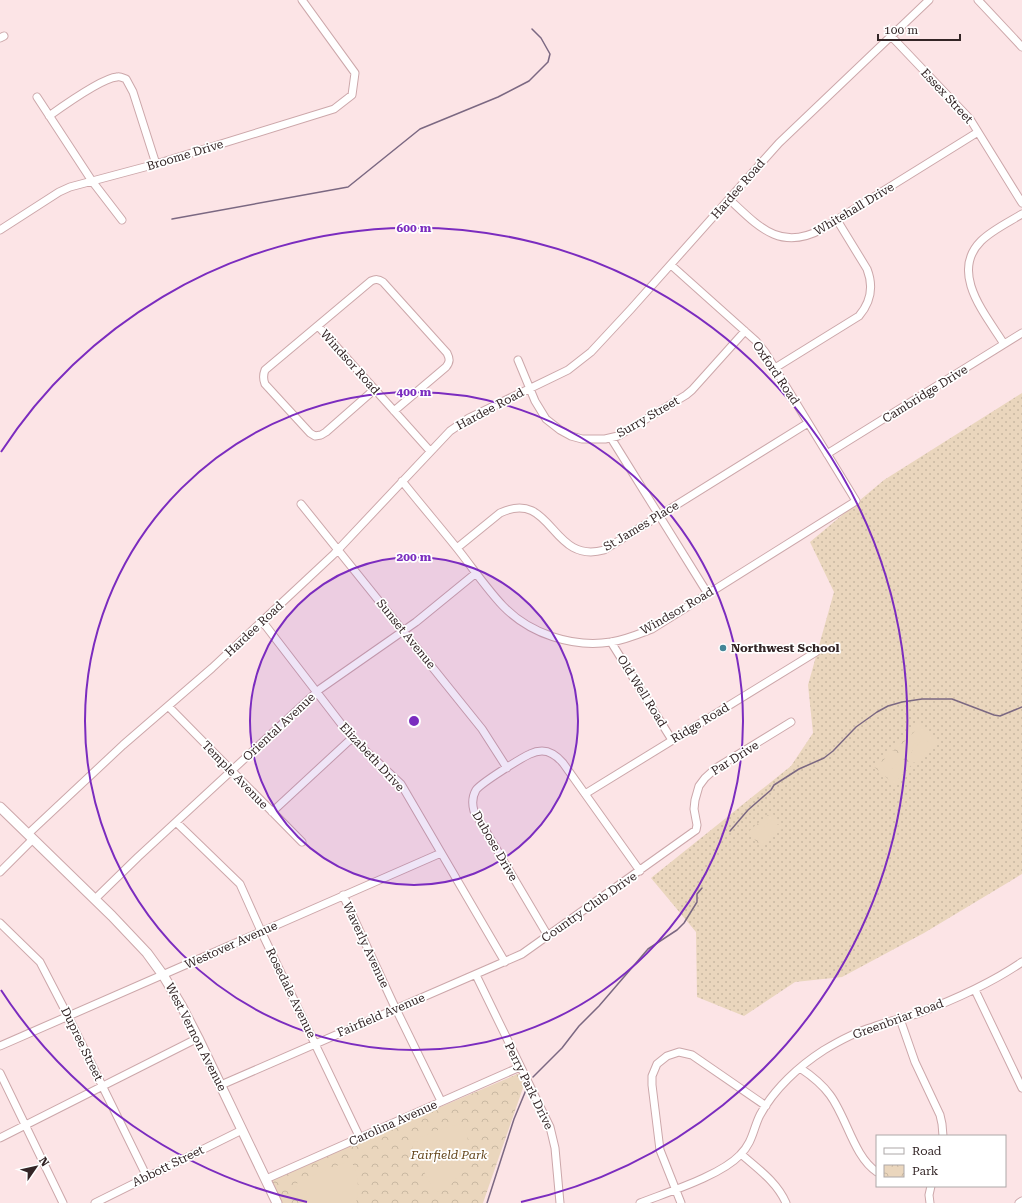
<svg xmlns="http://www.w3.org/2000/svg" width="1022" height="1203" font-family="'Roboto Serif',serif">
<style>
.grass{fill:url(#grass-dots)}
.park{fill:url(#park-crowns)}
.pitch{fill:#ead6bd}
.lines{fill:none;stroke-linecap:round;stroke-linejoin:round}
.stream{stroke:#7b6882;stroke-width:1.5}
.minor-casing{stroke:#cca7aa;stroke-width:9}
.major-casing{stroke:#cca7aa;stroke-width:11}
.minor{stroke:#fff;stroke-width:7}
.major{stroke:#fff;stroke-width:9}
.ring{fill:none;stroke:#7b2cbf;stroke-width:2}
.poi-dot{fill:#458698;stroke:#fff;stroke-width:1.5}
.labels{text-anchor:middle;dominant-baseline:central;stroke-width:3.5;stroke-linejoin:round;paint-order:stroke}
.street-label{font-size:12px;fill:#332526;stroke:#fff}
.poi-label{font-size:12px;font-weight:bold;fill:#332526;stroke:#fff;text-anchor:start}
.park-label{font-size:12px;font-style:italic;fill:#634419;stroke:#fff}
.centre{fill:#7b2cbf;stroke:#fff;stroke-width:2}
.ring-label{font-size:12px;text-anchor:middle;font-weight:bold;fill:#7b2cbf;stroke:#fff;stroke-width:3.5;stroke-linejoin:round;paint-order:stroke}
</style>
<defs>
<pattern id="grass-dots" width="8" height="8" patternUnits="userSpaceOnUse"><rect width="8" height="8" fill="#ead6bd"/><path d="M2 2h.1M6 6h.1" fill="none" stroke="#c9b8a2" stroke-width="1.8" stroke-linecap="round"/></pattern>
<pattern id="park-crowns" width="20" height="18" patternUnits="userSpaceOnUse"><rect width="20" height="18" fill="#ead6bd"/><path d="M2 6a3 3 0 1 1 6 0M12 15a3 3 0 1 1 6 0" fill="none" stroke="#c9b8a2"/></pattern>
</defs>
<rect width="100%" height="100%" fill="#fce4e6"/>
<!-- grass -->
<path class="grass" d="M1022 393V874L924 933 842 977 795 982 744 1016 697 997 696 932 651 878 791 766 813 733 808 685 834 592 810 542 884 480Z"/>
<!-- park -->
<path class="park" d="M917 722 937 742 916 764 914 762 894 784 873 766 894 743 896 744Z
M771 812 784 827 761 847 748 832Z
M520 1073 524 1085 483 1203H277L267 1181Z"/>
<!-- pitch -->
<path class="pitch" d="M916 730 922 736 909 750 902 744Z
M924 738 931 744 918 758 911 752Z
M893 750 900 756 886 770 880 764Z
M902 758 909 764 895 778 889 772Z
M772 820 773 821 775 820 779 823 777 825 778 827 764 840 762 839 760 841 757 837 759 835 757 834Z
M463 1123C471 1140 469 1155 461 1171 458 1176 454 1182 449 1186 445 1189 440 1191 435 1193L412 1148 415 1139 438 1130Z
M351 1160C358 1174 360 1188 356 1203H304L300 1195 298 1196 295 1189 299 1179 305 1176 307 1178Z"/>
<g class="lines">
<!-- stream -->
<path class="stream" d="M172 219 348 187 420 129 498 97 529 81 548 62 550 54 541 38 532 29
M730 831 748 810 771 790 774 785 799 769 824 758 833 751 856 727 877 712 888 706 902 702 922 699H952L994 715 1000 716 1022 707
M533 1077 562 1048 579 1026 599 1006 648 949 677 930 684 923 697 902V894L702 888
M487 1203 514 1119 526 1090"/>
<!-- minor casing -->
<g class="minor-casing">
<path id="minor" d="M978 0 1022 47
M891 36 970 119 1022 203
M0 38 4 36
M37 97 92 181 122 220
M49 116C63 106 102 78 117 77 120 76 123 78 126 79L133 92 156 164
M729 199C758 226 780 252 822 229L978 132
M0 230 59 192 70 187 156 164 334 109 352 95 355 73 302 0
M318 326 430 451
M1004 344C986 315 949 273 981 241 992 230 1009 222 1022 214
M518 360 535 401 546 419 560 430 571 436 582 439H605L618 436 686 395 692 390 745 331
M775 368 859 316C871 302 874 287 867 269L837 220
M375 389 326 432 321 435 315 436 310 433 265 384C263 379 263 375 265 370L371 281C376 279 378 279 383 282L447 353C450 359 450 362 446 367L394 411
M611 438 708 594
M827 454 1022 333
M402 481C421 505 441 528 460 552 474 570 487 589 503 606 530 634 573 648 611 642 625 640 639 634 652 629L856 501 765 352 756 341 671 265
M301 504 482 729 507 768
M457 548 500 513C553 488 550 565 604 550L808 423
M262 621 352 738 401 784 505 962
M611 642 672 740
M168 706 302 842
M585 794 816 652
M272 812 352 738
M176 822 240 884 261 931 360 1138
M28 834 123 745 212 668 334 554 450 431 469 418 568 370 591 352 631 309 779 143 929 0
M0 872 33 839
M343 895 393 1003 441 1101
M95 899 138 857 320 689 416 622 476 573
M0 923 40 962 68 1016 147 1177
M548 936 474 811C472 804 472 797 476 790 481 783 521 758 530 754 534 752 538 751 542 751 551 751 557 756 563 763L640 871
M476 975 550 1127 555 1148 560 1203
M975 990 1022 1088
M900 1019 915 1062 940 1115 942 1124 943 1136
M0 1046 441 853
M800 1068C812 1076 822 1084 830 1095 847 1118 854 1157 877 1172
M0 1073 63 1203
M221 1085 522 954 696 830 697 825 694 809 695 800 699 786 705 778 716 768 791 722
M0 1138 198 1038
M741 1154C758 1169 777 1182 786 1203
M266 1179 520 1067
M95 1203 242 1130
M640 1203C668 1192 720 1176 740 1155 753 1142 753 1129 760 1115 774 1089 799 1066 824 1050 839 1041 855 1032 873 1027 888 1021 904 1018 919 1013 956 999 990 984 1022 962
M681 1203 660 1150 652 1085V1076L657 1064 667 1056 679 1052 692 1055 766 1106
M930 1203 929 1195 931 1186
M1019 1203 1022 1201"/>
</g>
<!-- major casing -->
<g class="major-casing">
<path id="major" d="M0 807 112 916 147 953 163 975 181 1005 198 1038 277 1203"/>
</g>
<!-- minor -->
<use href="#minor" class="minor"/>
<!-- major -->
<use href="#major" class="major"/>
</g>
<!-- distance rings -->
<circle cx="414" cy="721" r="164" fill="#7b2cbf" fill-opacity=".12"/>
<g class="ring">
<circle cx="414" cy="721" r="164"/>
<circle cx="414" cy="721" r="329"/>
<path d="M307 1202A493 493 0 0 1 1 990M1 452A493 493 0 1 1 521 1202"/>
</g>
<!-- markers -->
<circle class="poi-dot" cx="723" cy="648" r="4"/>
<g class="labels">
<!-- street labels -->
<g class="street-label">
<text transform="translate(947 96) rotate(47)">Essex Street</text>
<text transform="translate(185 155) rotate(-17)">Broome Drive</text>
<text transform="translate(738 189) rotate(-49)">Hardee Road</text>
<text transform="translate(854 209) rotate(-31)">Whitehall Drive</text>
<text transform="translate(350 362) rotate(48)">Windsor Road</text>
<text transform="translate(776 373) rotate(56)">Oxford Road</text>
<text transform="translate(925 394) rotate(-32)">Cambridge Drive</text>
<text transform="translate(490 409) rotate(-28)">Hardee Road</text>
<text transform="translate(648 417) rotate(-30)">Surry Street</text>
<text transform="translate(641 526) rotate(-31)">St James Place</text>
<text transform="translate(677 611) rotate(-30)">Windsor Road</text>
<text transform="translate(254 629) rotate(-43)">Hardee Road</text>
<text transform="translate(406 634) rotate(51)">Sunset Avenue</text>
<text transform="translate(642 691) rotate(58)">Old Well Road</text>
<text transform="translate(700 723) rotate(-31)">Ridge Road</text>
<text transform="translate(279 727) rotate(-43)">Oriental Avenue</text>
<text transform="translate(372 757) rotate(47)">Elizabeth Drive</text>
<text transform="translate(735 758) rotate(-32)">Par Drive</text>
<text transform="translate(235 775) rotate(46)">Temple Avenue</text>
<text transform="translate(495 846) rotate(60)">Dubose Drive</text>
<text transform="translate(589 907) rotate(-35)">Country Club Drive</text>
<text transform="translate(231 945) rotate(-24)">Westover Avenue</text>
<text transform="translate(366 945) rotate(65)">Waverly Avenue</text>
<text transform="translate(291 993) rotate(64)">Rosedale Avenue</text>
<text transform="translate(381 1015) rotate(-23)">Fairfield Avenue</text>
<text transform="translate(898 1019) rotate(-20)">Greenbriar Road</text>
<text transform="translate(196 1037) rotate(63)">West Vernon Avenue</text>
<text transform="translate(82 1044) rotate(64)">Dupree Street</text>
<text transform="translate(529 1086) rotate(64)">Perry Park Drive</text>
<text transform="translate(393 1123) rotate(-24)">Carolina Avenue</text>
<text transform="translate(168 1166) rotate(-26)">Abbott Street</text>
</g>
<!-- poi labels -->
<g class="poi-label">
<text x="731" y="648">Northwest School</text>
</g>
<!-- park labels -->
<g class="park-label">
<text x="449" y="1155">Fairfield Park</text>
</g>
</g>
<circle cx="414" cy="721" r="6" class="centre"/>
<g class="ring-label">
<text x="414" y="232">600 m</text>
<text x="414" y="396">400 m</text>
<text x="414" y="561">200 m</text>
</g>
<!-- legend -->
<rect x="876" y="1135" width="130" height="52" fill="#ffffff" stroke="#ada8a8"/>
<rect x="884" y="1148" width="20" height="6" fill="#ffffff" stroke="#ada8a8"/>
<text x="912" y="1155" font-size="12" fill="#332526">Road</text>
<rect x="884" y="1165" width="20" height="12" fill="url(#park-crowns)" stroke="#ada8a8"/>
<text x="912" y="1175" font-size="12" fill="#332526">Park</text>
<!-- north arrow -->
<g transform="translate(36 1167) rotate(56)" stroke="#ffffff" stroke-width="3" paint-order="stroke">
<path d="M0-3L7 15L0 10L-7 15Z" fill="#332526"/>
<text y="-6" font-size="11" font-weight="bold" text-anchor="middle" fill="#332526">N</text>
</g>
<!-- scale -->
<path d="M878 34v6h82v-6" fill="none" stroke="#332526" stroke-width="2"/>
<text x="884" y="34" font-size="12" fill="#332526" stroke="#ffffff" stroke-width="3" paint-order="stroke">100 m</text>
</svg>
